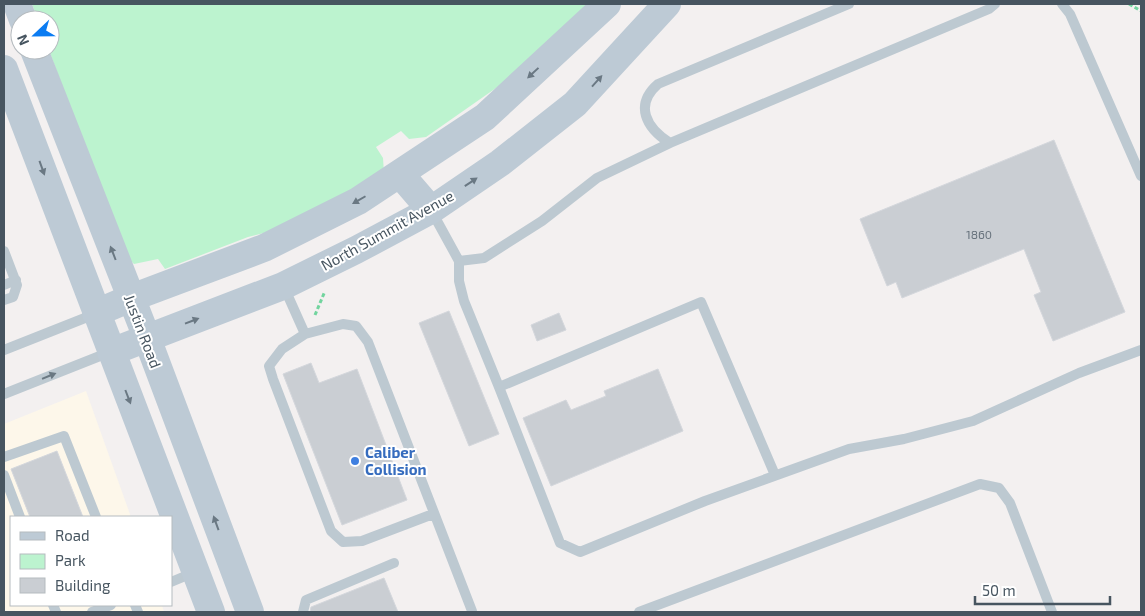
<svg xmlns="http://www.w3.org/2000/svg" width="1145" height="616" font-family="'Exo 2',sans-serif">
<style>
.commercial{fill:#fdf7ea}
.green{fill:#bcf3cf}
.building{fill:#caced3;stroke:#d4d7dc}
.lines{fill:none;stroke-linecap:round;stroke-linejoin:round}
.path{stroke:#72d49e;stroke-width:3;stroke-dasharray:4 2.5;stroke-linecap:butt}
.lane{stroke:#bdc9d1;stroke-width:10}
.secondary{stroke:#bdcad5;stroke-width:28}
.oneway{fill:#6a7883}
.oneway2{fill:#6a7882}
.shop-dot{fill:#3f7fe0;stroke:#fff;stroke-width:2}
.labels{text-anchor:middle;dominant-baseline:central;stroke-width:4;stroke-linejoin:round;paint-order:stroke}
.number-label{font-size:12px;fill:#68737d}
.street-label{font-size:15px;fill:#475560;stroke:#fff}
.shop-label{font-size:15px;font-weight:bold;fill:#366cbe;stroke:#fff;text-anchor:start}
</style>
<rect width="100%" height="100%" fill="#f3f0f0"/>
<!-- commercial -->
<path class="commercial" d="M86 391 131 517H11V605H162L164 612H4V424Z"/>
<!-- green -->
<path class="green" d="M32 4H599L516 74 426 137 409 139 401 131 376 147 383 158 384 173 295 225 248 237 165 269 158 259 134 264 124 254 49 50H50V20H38Z"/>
<!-- building -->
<path class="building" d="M1054 140 1125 312 1053 341 1034 295 1041 292 1024 249 902 298 896 282 887 286 860 219Z
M449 311 499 434 469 446 419 323Z
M559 313 566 330 537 341 531 325Z
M311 363 319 383 357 369 407 500 342 525 283 374Z
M658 369 683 431 551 486 523 418 566 400 571 410 606 396 604 391Z
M57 451 83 517H30L11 469Z
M384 578 398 612H310L311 607Z"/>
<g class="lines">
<!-- path -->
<path class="path" d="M1129 4 1141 11
M315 315 325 291"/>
<!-- lane -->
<path class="lane" d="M849 4 658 84C634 105 646 128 670 143L989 9 995 4
M1062 4 1070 14 1141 176
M431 210 459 261V281L464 301 499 387 560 543 580 552 705 501 849 449 904 439 973 421 1079 373 1141 350
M4 251 17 285 13 297 4 300
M459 261 484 258 542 221 597 178 670 143
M4 285 16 280
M284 287 305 334 282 349 269 366 273 379 331 531 343 542 362 541 433 514
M305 334 343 324 356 326 368 342 472 611
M4 350 95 314
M499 387 701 302 775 475
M4 394 110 352
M4 457 64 436 96 517
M4 475 20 517
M171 582 195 572
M53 605 56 612
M135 605 138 612
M92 612 111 605
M303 612 306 600 394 563
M639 612 980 484 999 488 1010 503 1052 612"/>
<!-- secondary -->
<path class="secondary" d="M17 4 23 20
M34 50 147 338 250 612
M4 69 211 612
M400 174 431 210
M96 313 131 298 264 248 358 201 485 117 607 4
M111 352 283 286 356 250 431 210 500 163 575 104 667 4"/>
</g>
<!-- one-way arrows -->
<defs><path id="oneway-solid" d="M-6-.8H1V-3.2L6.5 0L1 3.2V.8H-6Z" transform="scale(1.25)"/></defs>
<g class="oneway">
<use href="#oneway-solid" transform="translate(533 73) rotate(137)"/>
<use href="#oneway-solid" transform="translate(597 81) rotate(-48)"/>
<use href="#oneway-solid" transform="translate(42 168) rotate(70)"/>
<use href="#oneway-solid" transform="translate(471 182) rotate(-34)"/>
<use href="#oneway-solid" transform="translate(359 200) rotate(150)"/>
<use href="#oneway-solid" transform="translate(113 253) rotate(-111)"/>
<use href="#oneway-solid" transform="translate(192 321) rotate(-21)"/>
<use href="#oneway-solid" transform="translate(128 397) rotate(69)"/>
<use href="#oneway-solid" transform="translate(216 523) rotate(-110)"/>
</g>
<use class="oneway2" href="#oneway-solid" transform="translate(49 376) rotate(-22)"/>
<!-- markers -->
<circle class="shop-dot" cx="355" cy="461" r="5"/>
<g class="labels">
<!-- number labels -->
<g class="number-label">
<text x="979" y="234">1860</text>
</g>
<!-- street labels -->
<g class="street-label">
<text transform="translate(387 230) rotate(-29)">North Summit Avenue</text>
<text transform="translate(143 331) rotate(69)">Justin Road</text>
</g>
<!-- shop labels -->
<g class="shop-label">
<text x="365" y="452">Caliber<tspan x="365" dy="17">Collision</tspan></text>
</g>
</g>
<!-- border -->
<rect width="1145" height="616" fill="none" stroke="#475560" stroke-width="10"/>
<!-- legend -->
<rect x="10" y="516" width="162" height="90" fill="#ffffff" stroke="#b5bbbf"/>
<rect x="20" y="532" width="25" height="8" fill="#bdcad5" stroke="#b5bbbf"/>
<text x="55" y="541" font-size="15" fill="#475560">Road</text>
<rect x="20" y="554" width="25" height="15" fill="#bcf3cf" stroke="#b5bbbf"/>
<text x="55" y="566" font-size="15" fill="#475560">Park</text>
<rect x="20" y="578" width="25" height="15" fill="#caced3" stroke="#b5bbbf"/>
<text x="55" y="591" font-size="15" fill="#475560">Building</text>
<!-- north arrow -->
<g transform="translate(35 35) rotate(248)"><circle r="24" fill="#ffffff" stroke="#b5bbbf"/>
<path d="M0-4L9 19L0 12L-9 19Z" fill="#0b7cf2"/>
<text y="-8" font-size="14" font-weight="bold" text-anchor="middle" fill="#475560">N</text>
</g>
<!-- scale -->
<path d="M975 596v8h135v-8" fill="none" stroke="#475560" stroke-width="2.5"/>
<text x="982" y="596" font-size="15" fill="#475560" stroke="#ffffff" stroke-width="4" paint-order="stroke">50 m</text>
</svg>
